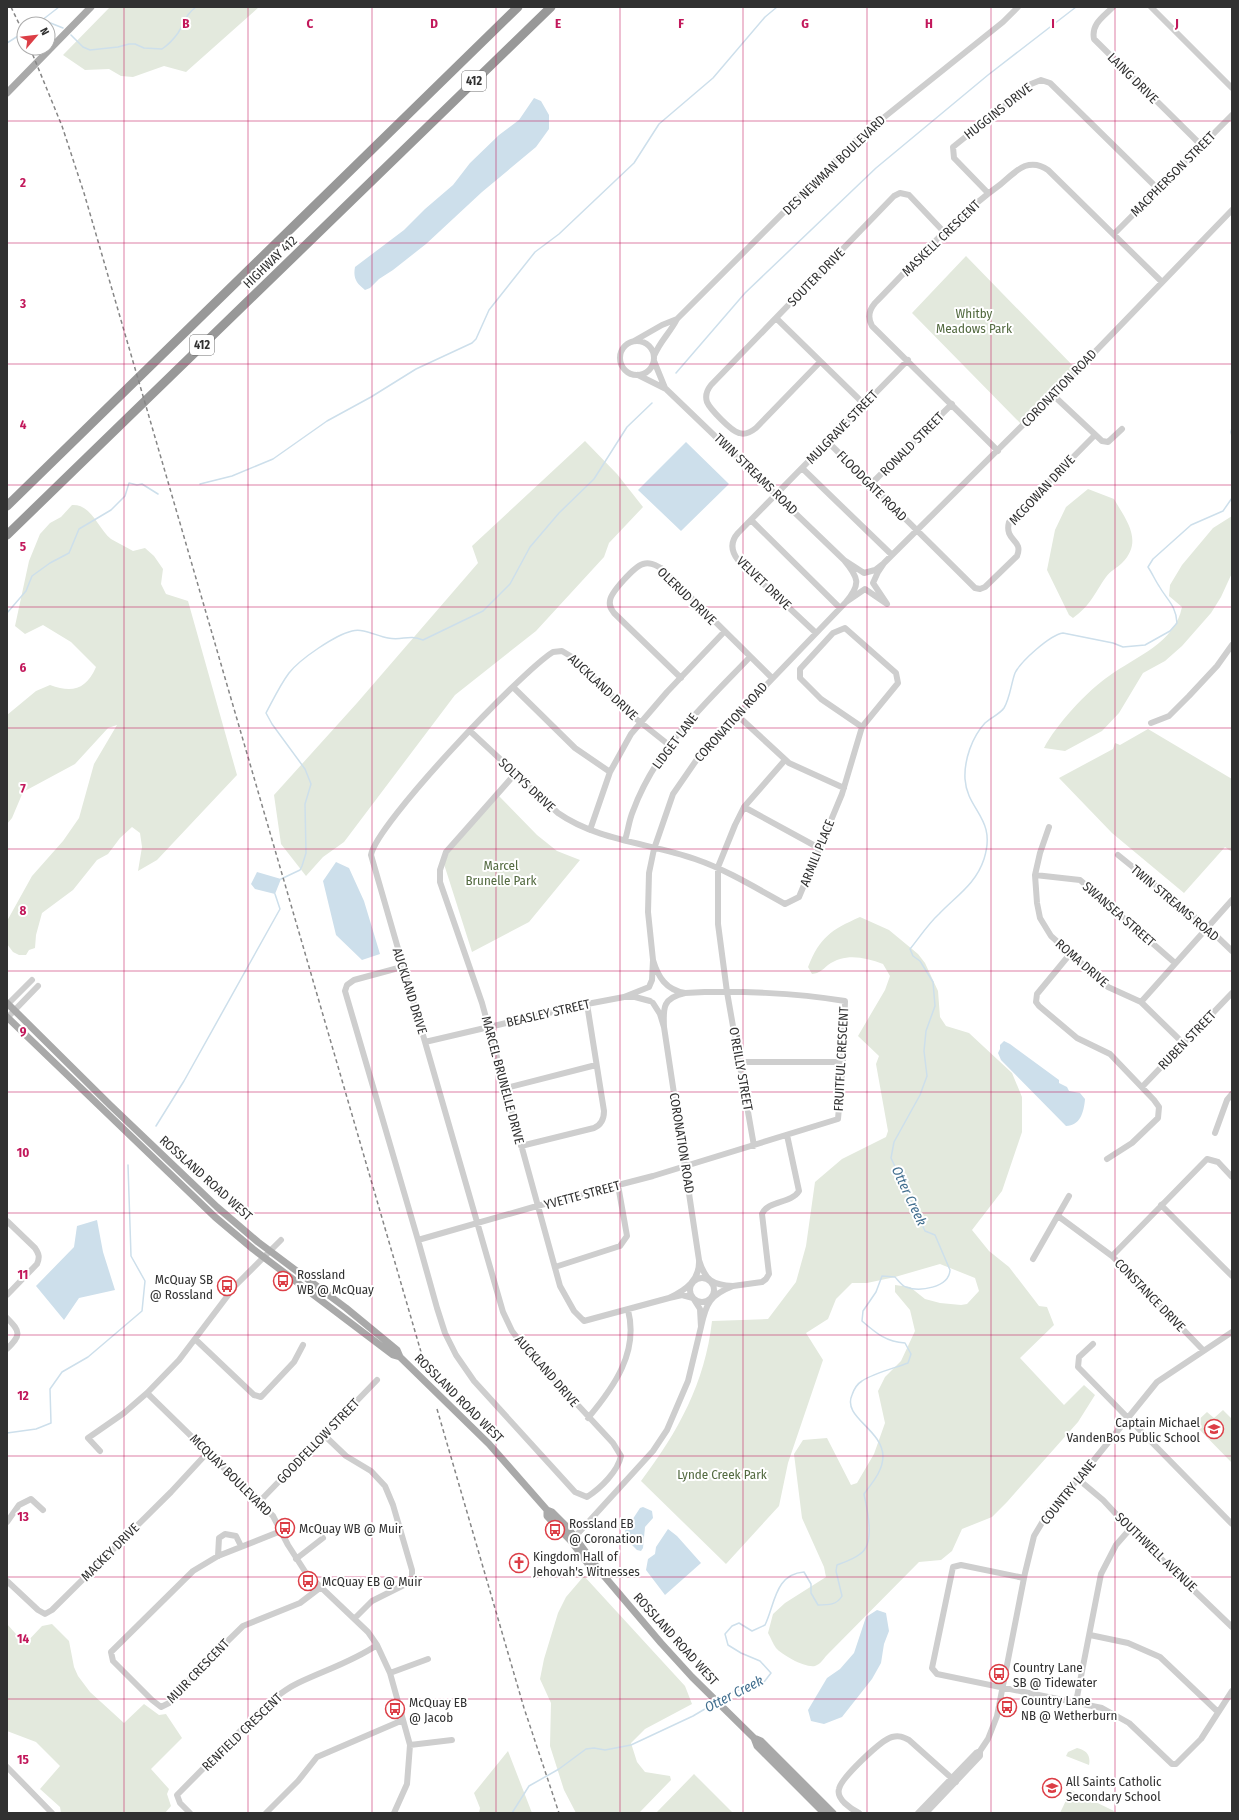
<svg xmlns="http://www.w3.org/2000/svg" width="1239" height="1820" font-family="'Fira Sans Condensed',sans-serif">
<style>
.green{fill:#e3e9dd}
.water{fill:#cddfeb}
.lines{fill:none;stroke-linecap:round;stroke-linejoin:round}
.stream{stroke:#cddfeb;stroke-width:1.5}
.minor{stroke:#cecece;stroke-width:6}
.major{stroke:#a9a9a9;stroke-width:7}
.highway{stroke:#989898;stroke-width:9}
.rail{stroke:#868686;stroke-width:1.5;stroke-dasharray:4 3;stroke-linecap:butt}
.grid{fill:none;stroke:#c2185b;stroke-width:1;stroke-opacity:0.55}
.labels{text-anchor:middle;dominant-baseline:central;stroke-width:4;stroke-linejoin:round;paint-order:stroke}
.shield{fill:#fff;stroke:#6f6f6f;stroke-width:1}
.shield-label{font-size:12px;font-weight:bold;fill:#313131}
.street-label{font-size:13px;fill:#313131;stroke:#fff}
.park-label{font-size:13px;fill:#536a40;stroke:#fff}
.poi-label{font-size:13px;fill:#313131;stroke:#fff;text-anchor:start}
.water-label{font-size:14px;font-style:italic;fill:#426f8f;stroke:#fff}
.grid-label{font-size:13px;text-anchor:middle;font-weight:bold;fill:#c2185b;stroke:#fff;stroke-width:4;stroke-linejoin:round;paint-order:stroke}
</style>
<rect width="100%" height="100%" fill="#fff"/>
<!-- green -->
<path class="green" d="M110 7H259L186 72 164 66 133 77 121 76 109 69 85 70 63 55Z
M966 256 1077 370 1023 426 912 313Z
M585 441 617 474 643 507 609 543 604 557 536 631 455 695 344 842 323 857 306 876 281 844 274 795 357 703 478 563 472 546Z
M1088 489 1114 499C1126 520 1144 541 1122 563 1117 568 1110 571 1106 577 1094 594 1091 605 1073 618L1069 615 1047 570 1055 530 1066 507Z
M72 505C92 504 98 529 111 539 118 543 126 547 133 551L145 548 154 556 163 569 161 584 166 594 188 601 237 775 157 860 138 871 142 847 140 833 132 827 120 838 108 854 97 860 73 890 42 913 36 935 35 948 29 950 26 955H19L13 952 7 944V921L32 876 63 841 79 818 94 764 117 725 108 728 75 764 23 792 12 818 7 824V715L36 691 50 685C72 693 86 690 96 667L71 642 43 625 25 634 15 626 29 561 40 534 50 523 61 517Z
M1232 516V573L1221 597 1211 613 1182 646 1165 661 1143 673 1119 713 1102 731 1065 751 1044 748C1056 725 1087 691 1109 676 1135 657 1175 643 1182 607L1169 596 1170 585 1182 565 1213 528Z
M1148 729 1232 779V852L1225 847 1184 893 1112 833 1059 778 1113 749 1115 743 1120 745Z
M498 795 537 835 557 851 580 860 529 922 472 952 443 861 449 849Z
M860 917 889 930 918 954 925 963 938 991 940 1017 946 1026 969 1033 1012 1073 1022 1097V1132L1002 1191 972 1230 989 1251 1009 1267 1039 1306 1047 1307 1054 1325 1020 1358 1064 1405 1084 1385 1095 1395 1078 1422 1007 1502 992 1517 962 1529 952 1551 941 1560 919 1562 827 1655C823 1659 821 1664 815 1666 805 1668 782 1655 776 1648 773 1644 771 1638 768 1633L773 1614 785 1603 826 1577 824 1567 802 1518 794 1454 803 1440 827 1438 851 1485 857 1483 874 1454 885 1423 878 1391 885 1377 901 1361 915 1331 910 1310 895 1292V1285L910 1287 925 1299 940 1303 961 1305 967 1304 979 1291 975 1278 940 1264 895 1277 867 1283H852L836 1299 828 1319 806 1333 823 1360 788 1463 779 1506 726 1564 641 1481C678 1432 705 1383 712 1321L768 1319 796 1282 806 1246 815 1182 842 1159 886 1137 888 1131 876 1064 879 1056 858 1036 885 990 890 976 883 964C864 957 845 953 828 965 822 970 820 973 812 974L808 967C820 937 831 930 860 917Z
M1223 1410 1232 1419V1463L1194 1424 1207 1412 1214 1418Z
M584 1576 685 1686 692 1704 645 1729 631 1743 637 1762 645 1772 670 1776 671 1780 639 1813H576L564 1790 550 1746 551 1703 540 1679 544 1659 558 1613 566 1597Z
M7 1624 25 1644 42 1626 52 1624 69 1641 74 1667 78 1676 90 1692 124 1723 144 1704 159 1715 166 1714 182 1738 151 1769 169 1789 167 1794 171 1806 165 1813H61L60 1807 40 1789 60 1766 36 1742 7 1731Z
M1077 1748C1086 1750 1091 1755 1089 1765L1066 1756 1068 1752Z
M508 1751 532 1813H479L480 1808 474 1793Z
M694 1774 733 1813H656Z
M1071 1790 1114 1811 1113 1813H1060Z"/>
<!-- water -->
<path class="water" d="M534 98 541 101 549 115V129L536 147 482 192 426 244 393 270 379 279 370 288 365 290C356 283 353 278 355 267L404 230 425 209 453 185 470 163 499 135 519 120Z
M686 442 729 484 681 531 638 490Z
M336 862 349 868 364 901 380 954 362 960 336 935 323 881Z
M257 872 281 879 275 894 255 889 251 884Z
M1004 1041 1010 1044 1059 1080V1083L1067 1087 1069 1091 1080 1093 1085 1099C1084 1112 1080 1126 1066 1126L1001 1060 998 1053 1000 1049V1045Z
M97 1220 103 1252 115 1290 79 1298 64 1320 36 1286 74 1247 77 1226Z
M643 1507 652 1511 653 1518 645 1527 643 1548 641 1551 637 1550 626 1539 625 1531 640 1508Z
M668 1529 677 1536 701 1563 665 1595 646 1570 648 1559 655 1554 656 1547Z
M877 1610 886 1613 889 1631 884 1644 881 1663 872 1679 842 1717 824 1724 811 1721 808 1710 827 1678 840 1669 854 1653 866 1617Z"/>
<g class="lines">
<!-- stream -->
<path class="stream" d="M43 20 63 28
M37 24 59 7
M71 35 83 47 90 50 118 47 129 44H135L144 48 162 49C168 45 173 40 178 33 185 22 185 15 196 7
M7 43 18 36
M676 373 745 293 876 168 988 75 1076 7
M1232 428 1231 432 1232 436
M200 484 232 476 273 459 327 421 371 397 416 369 472 343 476 339 489 310 535 252 559 234 634 163 659 124 713 78 765 17 777 7
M7 613 26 591 32 576 50 563 69 553 79 529 111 510 125 496 129 483 137 485 142 484 158 494
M281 879 300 870 302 866 306 853 305 804 311 784 305 769 272 724 266 713C273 700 280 685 289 673 300 659 335 635 352 631 364 628 376 636 388 638 403 641 408 634 423 640L483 611 510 584 530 547 559 513 594 479 627 427 652 403
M156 1126 184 1081 280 909 275 894
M7 1433 36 1429 51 1423 50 1389 62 1372 88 1357 142 1311 145 1281 131 1256 128 1165
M718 1701 733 1692 764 1682 771 1673 760 1661 741 1653 728 1645 725 1634 732 1626 739 1623 752 1631 765 1625C775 1604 775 1574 804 1572L811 1584V1593L818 1605C828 1605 837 1605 842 1596L836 1571 837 1565C845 1562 854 1559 860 1554 876 1544 867 1509 864 1494 872 1483 883 1471 883 1456 882 1429 842 1417 852 1395 854 1389 857 1384 862 1381 874 1373 895 1368 908 1363L911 1354 905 1343C886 1342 876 1333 862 1321L863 1311 876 1292 882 1276 895 1277C898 1280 902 1286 906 1287 919 1292 949 1288 950 1270L935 1235 925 1231 891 1158 894 1142 920 1095 927 1076 924 1051 926 1031 935 1006 933 982 920 961 913 956 910 949C919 938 928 924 939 914 956 896 976 884 984 859 997 818 967 811 965 779 964 760 972 737 985 723 990 718 1000 714 1004 708 1010 698 1011 684 1015 673 1021 661 1050 635 1063 633L1113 643 1123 647 1145 645 1170 631 1177 623C1176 605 1167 600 1159 586 1155 580 1152 573 1148 567L1153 559 1191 525 1223 511 1232 498
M512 1813 529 1786 559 1769 586 1749 594 1748 605 1750 631 1745 693 1716 715 1703"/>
<!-- minor -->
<path class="minor" d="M1113 7C1103 17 1091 24 1094 39L1201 145
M1151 7 1232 88
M988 193 954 158 953 147 1031 84 1041 80 1050 83 1158 189
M1114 234 1232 115
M776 318 864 404
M634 341 662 325 677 319
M620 358a17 17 0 1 1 34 0a17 17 0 1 1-34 0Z
M654 356C660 341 670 333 677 319L857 139 1003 22 1018 7
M654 361 665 388
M820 362 756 428C751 432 745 435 739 433 731 431 710 409 707 402 705 396 707 390 711 385L894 196 900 193 909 195 944 232
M638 375 666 389 844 560
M1053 395 1102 441 1108 442 1122 429
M827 441 975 588 980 589 985 587 1017 556C1024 539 1004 542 1009 522L1094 436
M998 451 872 326C867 317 869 310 875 303 915 262 954 218 1001 184 1008 178 1017 169 1025 166 1034 163 1041 165 1048 170L1162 282
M802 468 892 555
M871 484 952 404
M751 520 840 608
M844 560 864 573 875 570 884 563 878 572 873 583 887 604 865 589 846 602C861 584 859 578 844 560Z
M884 563 1061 387 1232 210
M816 633 738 560C731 551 730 542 738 533L908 360
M681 678 614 613C611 609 609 606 610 601 610 593 635 566 643 564 650 562 655 565 661 568L772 678
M513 687 575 748 610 772
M737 715 789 763 844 788
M1151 723 1169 716 1189 696 1217 666 1232 645
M470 731 558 813C598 841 650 843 695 859 727 870 756 888 785 904L799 897 842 794 862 727 898 683 896 673 845 628 833 633 800 669V678L821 699 862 727
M515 774 446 852 440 870V882L482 1003 560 1286 574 1311 584 1321 669 1298
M744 807 819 848
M1049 827 1040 853 1035 875 1037 903 1040 918 1051 936 1108 987 1141 1002 1184 1044
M590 830 610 772 631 734 667 692 724 632
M625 840C628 831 629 820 633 811 656 748 705 704 750 657
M1118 855 1207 927 1232 951
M1035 875 1080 880 1175 963
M1070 954 1037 994 1036 1002 1039 1006 1077 1038 1110 1054 1154 1100 1159 1107 1158 1118 1132 1143 1107 1159
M653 960 648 912 649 873 654 849 673 794 702 752 846 602
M402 967 354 980 347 985 345 991 418 1240 537 1206 653 1176 838 1119 843 1062 845 1001C796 993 735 990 685 993
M650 1001 635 997H624L649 987 652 980 653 960C658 977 666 990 685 993 663 998 663 1007 664 1027L660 1014 653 1003
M1141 1002 1232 900
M7 1005 32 980
M7 1018 38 986
M664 1027 699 1260
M425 1042 587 1004 624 997
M739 1062H843
M1142 1087 1232 993
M506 1088 596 1065
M1215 1133 1227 1100 1232 1094
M521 1146 594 1128C601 1125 604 1119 604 1111L587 1004
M754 1146 727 992 718 924V867L735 825 744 807 785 760
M1161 1205 1232 1276
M1058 1216 1112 1256
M7 1221 35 1248C39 1254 40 1257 37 1264L7 1295
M418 1240 437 1308 445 1333 456 1355 474 1381 575 1492 587 1497C601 1488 618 1471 621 1456L613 1443 525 1348 512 1331 503 1312 371 855C376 824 522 671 553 652L562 651 572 657 635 718 669 745
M1033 1259 1069 1196
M699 1260C705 1280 712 1285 733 1286 710 1295 706 1303 701 1327L700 1309 693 1298 682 1295 669 1298C686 1290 700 1280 699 1260Z
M555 1267 620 1246 627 1236 618 1185
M690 1290a12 12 0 1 1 24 0a12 12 0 1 1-24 0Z
M733 1286 762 1282 766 1279 769 1274 762 1214C768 1200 791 1204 799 1191L787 1135
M7 1318C21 1332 21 1335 7 1349
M195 1339 254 1395 261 1397 294 1362 303 1345
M1093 1344 1079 1357 1078 1367 1232 1524
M1203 1350 1112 1256 1207 1159 1218 1162 1232 1177
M147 1393 273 1516 288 1545 306 1573 368 1632 377 1645 390 1673 410 1745 407 1784 394 1813
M588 1418C614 1387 639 1352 628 1310
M324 1435 346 1456 371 1471 385 1486 393 1505 412 1570V1581L372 1601 354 1619
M100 1451 88 1438 124 1413 147 1393 179 1360 235 1286 281 1240
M1078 1479 1103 1500 1130 1529 1232 1627
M260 1501 377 1380
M7 1522 19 1505 31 1499 43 1510
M281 1531 218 1556 193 1571 111 1652 113 1661 152 1700 161 1707 169 1703 194 1674 243 1626 300 1603 321 1587
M572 1540 653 1451 667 1430 688 1381 701 1327
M218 1556 219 1538 225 1534 236 1536 241 1546
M296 1559 323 1538
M1024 1578 961 1565 953 1567 932 1668 937 1674 1102 1708 1129 1723 1172 1764H1176L1201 1739 1232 1691
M7 1581 38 1610 45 1614 52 1610 171 1492 208 1452
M1090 1635 1128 1643 1160 1657 1218 1712
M390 1673 428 1659
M1076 1702 1101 1574 1116 1545 1130 1529
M410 1745 452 1740
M7 1767 52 1813
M190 1813 180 1803 177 1795 267 1704C277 1696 287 1688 298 1683 325 1670 352 1662 377 1645
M266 1813 298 1781 317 1757 403 1720
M859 1813C851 1809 836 1799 839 1789 841 1778 881 1740 892 1737 899 1735 903 1737 909 1740L956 1782
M918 1813 976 1753 980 1751
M926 1813 980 1756V1751L988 1739 997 1716 1025 1573 1034 1536 1049 1511 1081 1476 1157 1382 1232 1332"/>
<!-- major -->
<path class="major" d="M7 93 91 7
M7 1003 110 1105 217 1207 258 1242 346 1308 397 1350 400 1357 489 1444 547 1510 552 1512 568 1528 599 1570 661 1643 692 1677 754 1738 761 1741 833 1813
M7 1017 215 1217 253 1249 393 1355 400 1357
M547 1510V1516L571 1541 588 1564 597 1569
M754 1738 757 1746 824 1813"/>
<!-- highway -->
<path class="highway" d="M7 506 518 7
M7 535 551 7"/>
<!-- rail -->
<path class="rail" d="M11 7 24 34
M30 48 62 126 84 193 421 1352
M437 1409 524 1708 559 1813"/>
</g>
<!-- grid -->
<path class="grid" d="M124 7V1813M248 7V1813M372 7V1813M496 7V1813M620 7V1813M743 7V1813M867 7V1813M991 7V1813M1115 7V1813M7 121H1232M7 243H1232M7 364H1232M7 485H1232M7 607H1232M7 728H1232M7 849H1232M7 971H1232M7 1092H1232M7 1213H1232M7 1335H1232M7 1456H1232M7 1577H1232M7 1699H1232"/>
<!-- icons -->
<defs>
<g id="bus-ring" transform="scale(1)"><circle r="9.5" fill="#fff" stroke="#dc3e46" stroke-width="1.5"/><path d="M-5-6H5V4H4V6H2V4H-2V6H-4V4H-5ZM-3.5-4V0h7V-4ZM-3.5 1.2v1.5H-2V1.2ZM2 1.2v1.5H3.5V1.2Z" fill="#dc3e46"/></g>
<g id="school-ring" transform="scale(1)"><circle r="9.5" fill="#fff" stroke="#dc3e46" stroke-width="1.5"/><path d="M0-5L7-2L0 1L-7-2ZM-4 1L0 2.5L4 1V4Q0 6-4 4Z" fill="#dc3e46"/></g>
<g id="church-ring" transform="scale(1)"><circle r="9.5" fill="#fff" stroke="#dc3e46" stroke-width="1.5"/><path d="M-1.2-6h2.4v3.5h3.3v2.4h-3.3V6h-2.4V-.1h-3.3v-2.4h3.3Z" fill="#dc3e46"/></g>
</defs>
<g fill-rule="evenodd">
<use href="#bus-ring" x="283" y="1281"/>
<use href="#bus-ring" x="227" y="1286"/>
<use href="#school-ring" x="1214" y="1429"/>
<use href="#bus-ring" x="285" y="1528"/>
<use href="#bus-ring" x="555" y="1530"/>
<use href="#church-ring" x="519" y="1563"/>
<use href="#bus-ring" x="308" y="1581"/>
<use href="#bus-ring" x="999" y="1674"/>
<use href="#bus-ring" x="1007" y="1707"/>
<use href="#bus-ring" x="395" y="1709"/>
<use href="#school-ring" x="1052" y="1788"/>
</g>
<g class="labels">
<!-- shield labels -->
<g class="shield">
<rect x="462" y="71" width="24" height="20" rx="3"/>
<rect x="190" y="335" width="24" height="20" rx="3"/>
</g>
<g class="shield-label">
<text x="474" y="81">412</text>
<text x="202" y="345">412</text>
</g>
<!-- street labels -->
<g class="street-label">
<text transform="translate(1133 78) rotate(45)">LAING DRIVE</text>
<text transform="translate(998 111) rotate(-38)">HUGGINS DRIVE</text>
<text transform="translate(834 165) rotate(-44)">DES NEWMAN BOULEVARD</text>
<text transform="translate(1173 174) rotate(-45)">MACPHERSON STREET</text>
<text transform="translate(941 238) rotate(-44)">MASKELL CRESCENT</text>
<text transform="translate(270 262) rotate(-44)">HIGHWAY 412</text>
<text transform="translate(816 277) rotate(-46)">SOUTER DRIVE</text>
<text transform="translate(1059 388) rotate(-46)">CORONATION ROAD</text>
<text transform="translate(842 427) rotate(-46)">MULGRAVE STREET</text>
<text transform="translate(912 444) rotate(-45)">RONALD STREET</text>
<text transform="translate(756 474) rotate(44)">TWIN STREAMS ROAD</text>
<text transform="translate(872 486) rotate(45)">FLOODGATE ROAD</text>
<text transform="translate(1042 490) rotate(-47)">MCGOWAN DRIVE</text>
<text transform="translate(764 583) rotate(44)">VELVET DRIVE</text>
<text transform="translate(687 596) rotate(44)">OLERUD DRIVE</text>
<text transform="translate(603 687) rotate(43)">AUCKLAND DRIVE</text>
<text transform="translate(731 722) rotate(-48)">CORONATION ROAD</text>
<text transform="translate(675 741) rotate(-53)">LIDGET LANE</text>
<text transform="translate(527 785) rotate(43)">SOLTYS DRIVE</text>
<text transform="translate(817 853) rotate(-68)">ARMILI PLACE</text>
<text transform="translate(1175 903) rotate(40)">TWIN STREAMS ROAD</text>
<text transform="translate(1119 914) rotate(41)">SWANSEA STREET</text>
<text transform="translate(1082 963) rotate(41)">ROMA DRIVE</text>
<text transform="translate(410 991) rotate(73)">AUCKLAND DRIVE</text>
<text transform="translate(548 1013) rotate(-13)">BEASLEY STREET</text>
<text transform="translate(1187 1040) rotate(-46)">RUBEN STREET</text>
<text transform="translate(841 1059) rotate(-87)">FRUITFUL CRESCENT</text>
<text transform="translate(741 1069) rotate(80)">O'REILLY STREET</text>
<text transform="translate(503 1080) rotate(75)">MARCEL BRUNELLE DRIVE</text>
<text transform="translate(682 1143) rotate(81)">CORONATION ROAD</text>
<text transform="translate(206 1178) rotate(42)">ROSSLAND ROAD WEST</text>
<text transform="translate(582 1195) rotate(-15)">YVETTE STREET</text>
<text transform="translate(1150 1295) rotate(46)">CONSTANCE DRIVE</text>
<text transform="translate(547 1371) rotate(49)">AUCKLAND DRIVE</text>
<text transform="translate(459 1398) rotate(45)">ROSSLAND ROAD WEST</text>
<text transform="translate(318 1441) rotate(-46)">GOODFELLOW STREET</text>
<text transform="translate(231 1475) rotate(45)">MCQUAY BOULEVARD</text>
<text transform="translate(1068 1492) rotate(-51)">COUNTRY LANE</text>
<text transform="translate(110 1552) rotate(-45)">MACKEY DRIVE</text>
<text transform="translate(1156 1552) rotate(44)">SOUTHWELL AVENUE</text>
<text transform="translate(676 1639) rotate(48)">ROSSLAND ROAD WEST</text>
<text transform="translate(198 1671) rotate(-46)">MUIR CRESCENT</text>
<text transform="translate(242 1732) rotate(-44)">RENFIELD CRESCENT</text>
</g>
<!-- park labels -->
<g class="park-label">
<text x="974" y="313">Whitby<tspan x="974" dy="15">Meadows Park</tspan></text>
<text x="501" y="865">Marcel<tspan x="501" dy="15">Brunelle Park</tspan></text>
<text x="722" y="1474">Lynde Creek Park</text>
</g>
<!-- poi labels -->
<g class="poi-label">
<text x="297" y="1274">Rossland<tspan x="297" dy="15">WB @ McQuay</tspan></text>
<text x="213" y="1279" text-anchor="end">McQuay SB<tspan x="213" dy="15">@ Rossland</tspan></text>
<text x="1200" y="1422" text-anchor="end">Captain Michael<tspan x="1200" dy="15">VandenBos Public School</tspan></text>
<text x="569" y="1523">Rossland EB<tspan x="569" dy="15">@ Coronation</tspan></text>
<text x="299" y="1528">McQuay WB @ Muir</text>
<text x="533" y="1556">Kingdom Hall of<tspan x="533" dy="15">Jehovah's Witnesses</tspan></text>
<text x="322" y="1581">McQuay EB @ Muir</text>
<text x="1013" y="1667">Country Lane<tspan x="1013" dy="15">SB @ Tidewater</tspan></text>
<text x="1021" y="1700">Country Lane<tspan x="1021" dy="15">NB @ Wetherburn</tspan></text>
<text x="409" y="1702">McQuay EB<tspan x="409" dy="15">@ Jacob</tspan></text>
<text x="1066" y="1781">All Saints Catholic<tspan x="1066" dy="15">Secondary School</tspan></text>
</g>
<!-- water labels -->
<g class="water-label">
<text transform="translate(909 1196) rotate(65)">Otter Creek</text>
<text transform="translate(734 1694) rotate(-27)">Otter Creek</text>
</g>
</g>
<g class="grid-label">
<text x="186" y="28">B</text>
<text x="310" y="28">C</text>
<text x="434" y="28">D</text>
<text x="558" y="28">E</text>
<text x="681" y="28">F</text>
<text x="805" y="28">G</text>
<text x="929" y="28">H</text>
<text x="1053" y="28">I</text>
<text x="1177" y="28">J</text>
<text x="23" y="187">2</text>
<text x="23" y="308">3</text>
<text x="23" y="429">4</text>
<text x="23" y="551">5</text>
<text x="23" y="672">6</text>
<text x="23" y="793">7</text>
<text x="23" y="915">8</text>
<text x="23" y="1036">9</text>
<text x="23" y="1157">10</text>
<text x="23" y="1279">11</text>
<text x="23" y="1400">12</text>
<text x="23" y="1521">13</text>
<text x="23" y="1643">14</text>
<text x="23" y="1764">15</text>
</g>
<!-- border -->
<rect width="1239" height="1820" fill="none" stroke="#313131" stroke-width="16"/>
<!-- north arrow -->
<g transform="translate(36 36) rotate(62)"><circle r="19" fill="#ffffff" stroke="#adadad"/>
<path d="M0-3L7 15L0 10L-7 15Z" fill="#dc3e46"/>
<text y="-6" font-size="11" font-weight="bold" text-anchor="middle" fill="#313131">N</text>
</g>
</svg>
